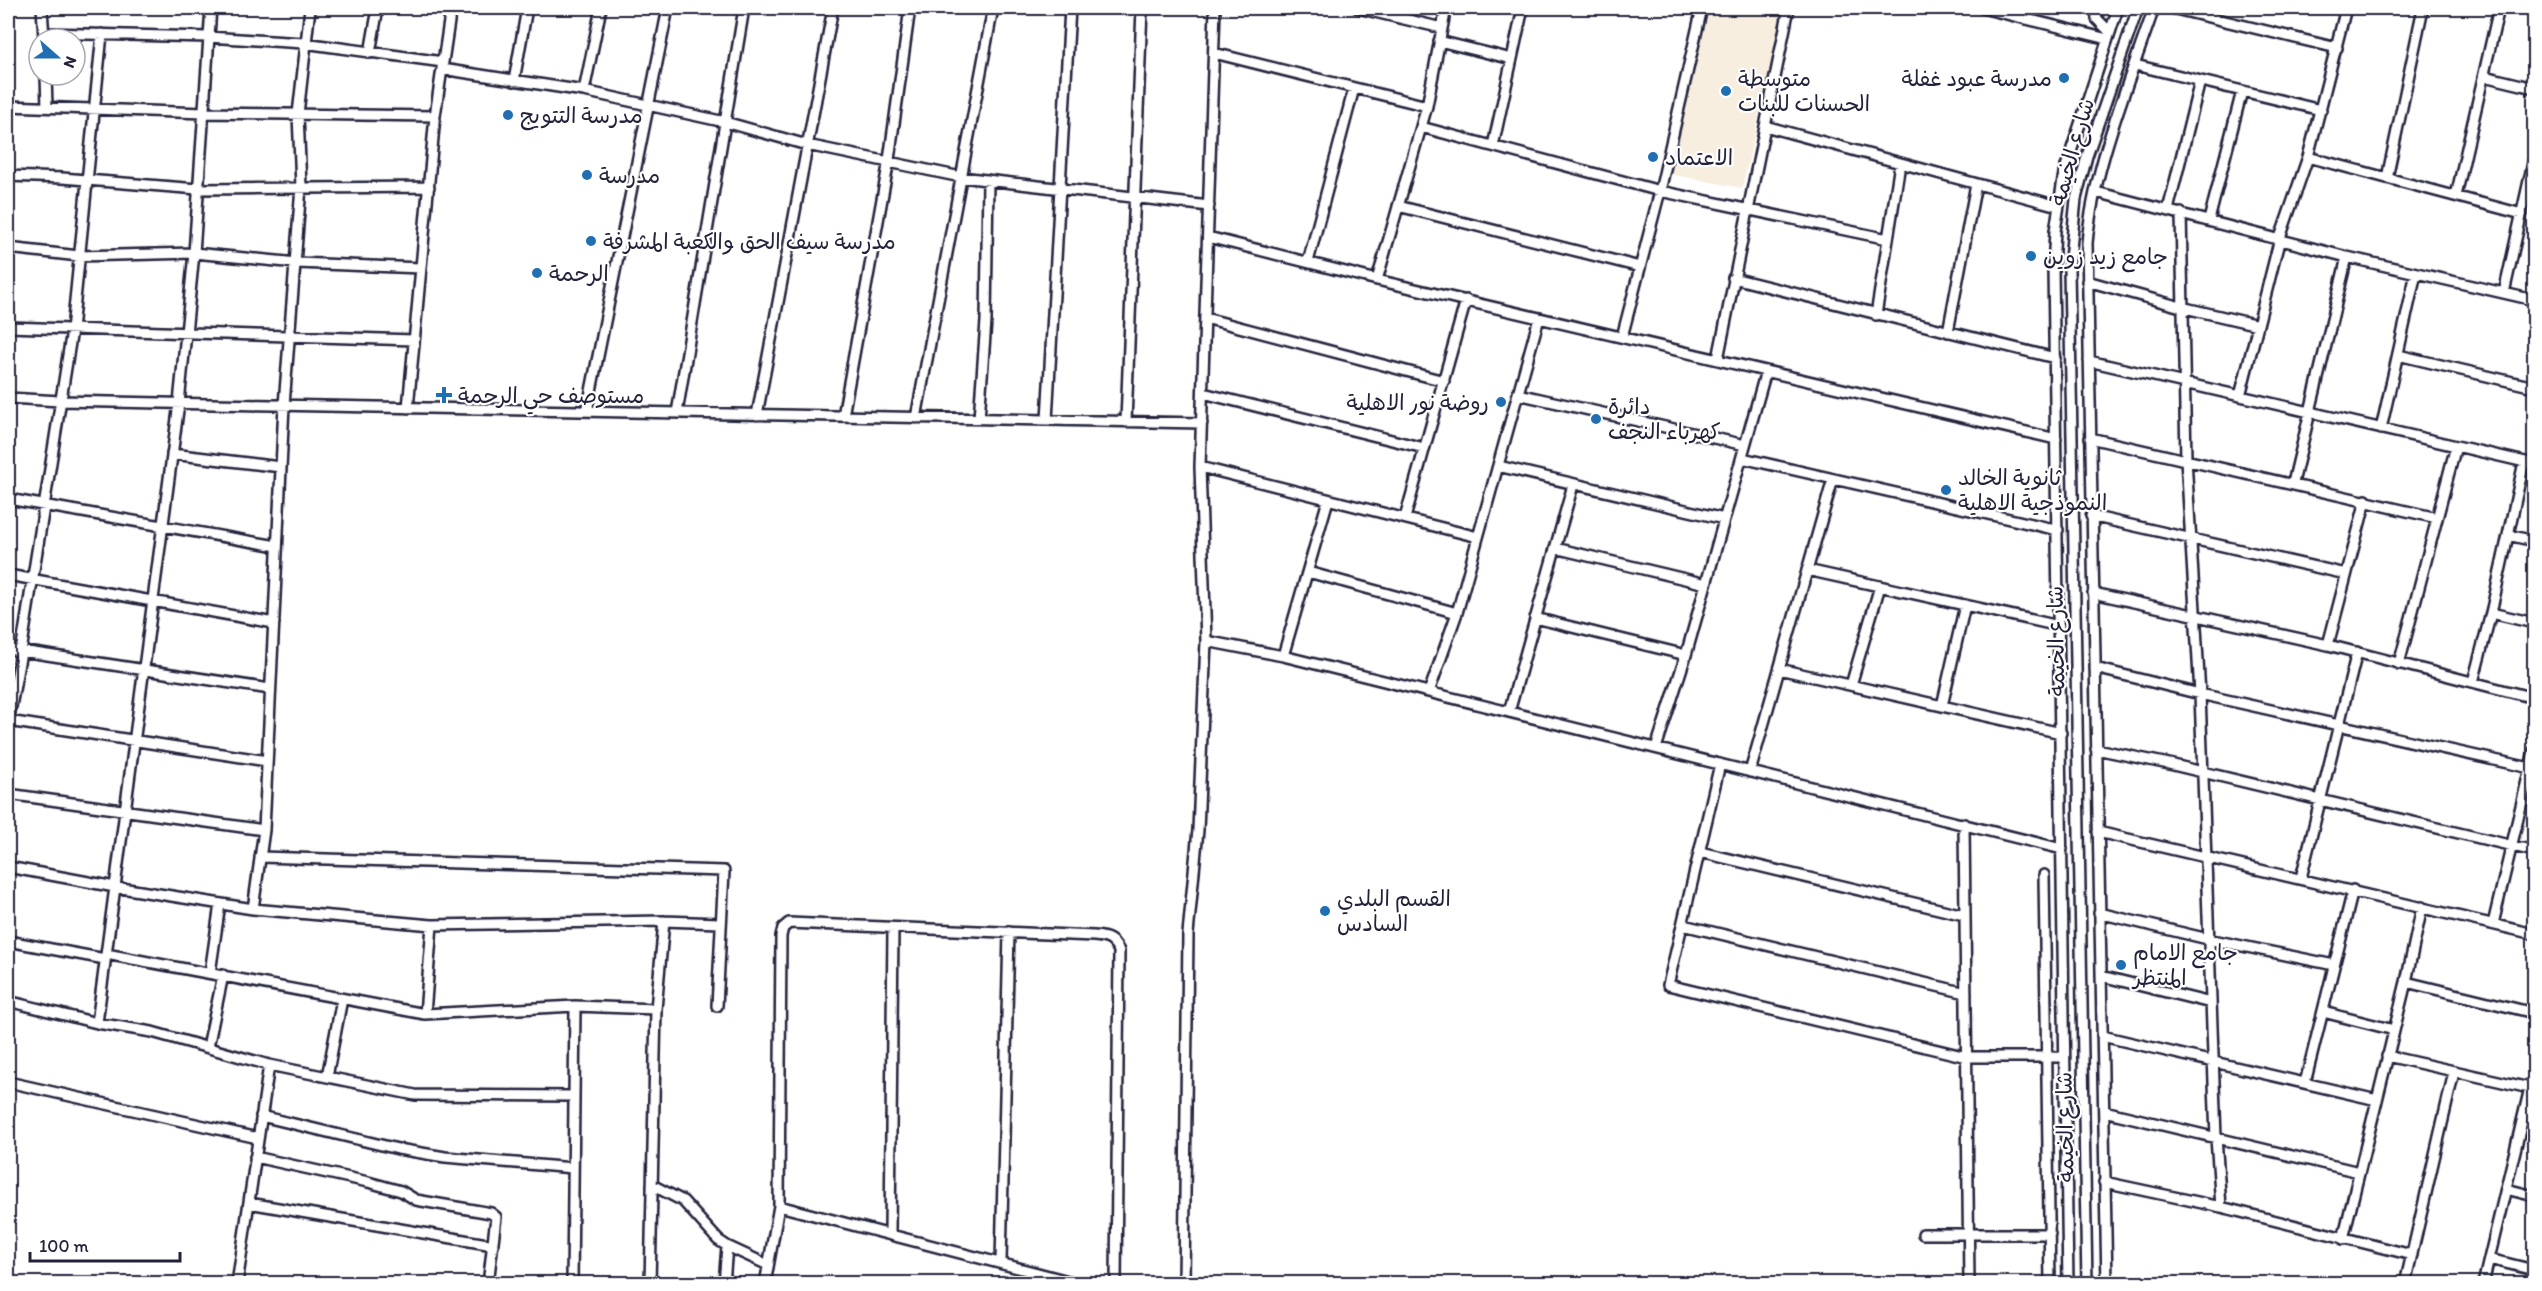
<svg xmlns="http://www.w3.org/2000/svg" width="2542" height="1291" font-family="Itim,'Playpen Sans Arabic',sans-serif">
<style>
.built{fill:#f7eee0}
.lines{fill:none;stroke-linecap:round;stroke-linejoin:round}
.minor-casing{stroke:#22223b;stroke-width:14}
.minor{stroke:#fff;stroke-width:9}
.poi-dot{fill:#1f6fb2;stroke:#fff;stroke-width:2}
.labels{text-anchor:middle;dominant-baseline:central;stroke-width:4.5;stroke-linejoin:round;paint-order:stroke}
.poi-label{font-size:22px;fill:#22223b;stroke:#fff;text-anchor:start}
.street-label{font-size:22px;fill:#22223b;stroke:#fff}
</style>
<rect width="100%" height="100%" fill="#fff"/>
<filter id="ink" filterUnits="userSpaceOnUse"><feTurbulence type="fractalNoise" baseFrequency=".0167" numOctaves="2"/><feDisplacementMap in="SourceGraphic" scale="12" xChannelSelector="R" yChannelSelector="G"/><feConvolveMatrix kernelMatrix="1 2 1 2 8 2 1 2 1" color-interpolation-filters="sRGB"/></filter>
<g filter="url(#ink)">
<!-- built -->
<path class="built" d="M1707 8H1784L1742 188 1669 174Z"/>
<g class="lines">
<!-- minor casing -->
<g class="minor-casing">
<path id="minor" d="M42 8 44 38
M1358 8 1442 28
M1982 8 2108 39
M2096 8 2097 19 2110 32
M2171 8 2337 48
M2525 8 2534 10
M44 33 208 37 304 43 443 62
M1439 41 1512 59
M370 53 378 8
M1214 53 1427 106
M2135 65 2321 110
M442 69 584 91 725 122 807 145 961 177 1209 206
M46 75 47 107
M2484 76 2534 88
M514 81 527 8
M584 91 601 8
M8 106 204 113 435 116
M1765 126 2058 206
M1421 127 1660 191 1888 239
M1493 146 1523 8
M2308 157 2522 214
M8 176 62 178 198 189 429 187
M2387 178 2423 8
M2096 192 2347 257 2534 300
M2456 196 2499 8
M1398 206 1640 267
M2168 210 2200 81
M2181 213 2186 459 2200 694 2216 1138 2221 1207
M2209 220 2242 91
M1208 237 1377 280 2056 439
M8 248 79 256 194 253 297 263 421 268
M1308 262 1354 88
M1733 278 2055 358
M1377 280 1427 106 1446 8
M2087 281 2181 307 2258 325
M2504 293 2534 158
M1876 315 1900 164
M1205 318 1444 381
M8 327 414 340
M1948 332 1976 184
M1622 337 1660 191 1702 8
M2398 355 2534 387
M1718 359 1789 8
M2089 361 2534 464
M1203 393 1424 448
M1518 394 1745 445
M2240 396 2280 238 2308 157 2346 8
M8 398 60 401 1202 423
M408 408 435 116 451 8
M587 411 668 8
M677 413 744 8
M757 415 833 8
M843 416 889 160 910 8
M916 418 993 8
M979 419 986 321 988 180
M1047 420 1070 8
M1126 422 1142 8
M2381 429 2416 273
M2090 438 2437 518
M172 454 281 467
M1742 458 2058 530
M1498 466 1724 519
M1200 467 1478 537
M2293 483 2347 257
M8 499 277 546
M2091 516 2346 574
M1405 518 1466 300
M2508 535 2534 541
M1555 548 1706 584
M1807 570 2059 626
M1308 572 1457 613
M8 575 274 623
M2093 593 2328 645 2534 698
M2491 613 2534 623
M1535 618 1686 655
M1206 641 1283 656 2062 849
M2328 645 2366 500
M8 649 270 689
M1283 656 1328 500
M2399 664 2456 446
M2095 668 2200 694 2530 768
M1779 669 2061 733
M2473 682 2491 613 2524 462
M1851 685 1880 586
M1429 692 1457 613 1539 318
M1942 706 1965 605
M1509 712 1573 485
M8 721 267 761
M8 723 21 652 72 330 102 34
M1656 748 1686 655 1766 371
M2096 749 2169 764 2534 851
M1720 764 1668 985 1967 1057H2064
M1750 772 1833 479
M8 794 264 830
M1964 824 1969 1284
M2098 832 2534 934
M1700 852 1964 915
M260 857 724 871 717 1006
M8 867 115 887 253 909 432 925 664 921 720 923
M2044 875 2050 1284
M2301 878 2357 652
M253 909 264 830 284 405 301 187 298 114 310 8
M2099 913 2208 939 2334 965
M2493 924 2534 751
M1683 925 1966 993
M8 941 105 959
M106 954 425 1014 575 1006 656 1009
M210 973 220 904
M2101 976 2211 1003
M2406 982 2534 1013
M8 1001 97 1023 152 1032 269 1065 415 1095 574 1096
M2323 1012 2394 1030
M425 1014 432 925
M97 1023 179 403 194 253 211 8
M2102 1036 2377 1100
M208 1047 223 975
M2387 1056 2534 1089
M327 1077 342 999
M8 1082 258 1138
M2305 1083 2353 890
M2104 1111 2359 1172
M261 1116 398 1149 445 1157 573 1168
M255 1157 368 1182 401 1191 416 1200 491 1213 496 1217 488 1284
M2104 1182 2221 1207 2412 1255
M652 1185 683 1201 718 1240 727 1246 768 1265
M2506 1189 2534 1196
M249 1203 493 1245
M779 1206 1080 1284
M890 1234 893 928
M1923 1234H2050
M2343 1239 2406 982 2422 907
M2489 1259 2534 1270
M1001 1262 1009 932
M237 1284 269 1065
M572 1284 575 1006
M650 1284 656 1009 664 921
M724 1284 727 1246
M765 1284 779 1206 781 936 783 928 789 923 1094 936C1107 937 1113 939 1119 951L1116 1284
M1184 1284 1188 934 1198 830 1206 641 1200 467 1215 8
M2068 1284 2053 268 2055 231 2064 173 2118 8
M2087 1284 2069 269 2076 199 2087 156 2138 8
M2107 1284 2087 243C2094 165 2129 82 2154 8
M2405 1284 2454 1072
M2483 1284 2530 1088"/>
</g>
<!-- minor -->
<use href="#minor" class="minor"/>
</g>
</g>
<!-- markers -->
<g class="poi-dot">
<circle cx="2064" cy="78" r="6"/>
<circle cx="1726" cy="91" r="6"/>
<circle cx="508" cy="115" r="6"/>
<circle cx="1653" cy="157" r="6"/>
<circle cx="587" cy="175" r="6"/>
<circle cx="591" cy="241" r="6"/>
<circle cx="2031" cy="256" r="6"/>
<circle cx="537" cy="273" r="6"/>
<path d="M441 386h6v6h6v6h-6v6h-6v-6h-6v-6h6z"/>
<circle cx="1501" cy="402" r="6"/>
<circle cx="1596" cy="419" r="6"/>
<circle cx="1946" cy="490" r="6"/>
<circle cx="1325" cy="911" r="6"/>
<circle cx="2121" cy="965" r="6"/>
</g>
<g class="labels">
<!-- poi labels -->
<g class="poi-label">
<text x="1738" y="78">متوسطة<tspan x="1738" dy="25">الحسنات للبنات</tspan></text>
<text x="2052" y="78" text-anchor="end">مدرسة عبود غفلة</text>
<text x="520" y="115">مدرسة التتويج</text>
<text x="1665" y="157">الاعتماد</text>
<text x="599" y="175">مدرسة</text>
<text x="603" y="241">مدرسة سيف الحق والكعبة المشرفة</text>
<text x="2043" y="256">جامع زيد زوين</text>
<text x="549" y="273">الرحمة</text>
<text x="458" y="395">مستوصف حي الرحمة</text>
<text x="1489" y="402" text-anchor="end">روضة نور الاهلية</text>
<text x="1608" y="406">دائرة<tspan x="1608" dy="25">كهرباء النجف</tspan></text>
<text x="1958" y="477">ثانوية الخالد<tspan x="1958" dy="25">النموذجية الاهلية</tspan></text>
<text x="1337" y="898">القسم البلدي<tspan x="1337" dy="25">السادس</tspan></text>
<text x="2133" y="952">جامع الامام<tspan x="2133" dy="25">المنتظر</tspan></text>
</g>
<!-- street labels -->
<g class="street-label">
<text transform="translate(2072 152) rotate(-74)">شارع الخيمة</text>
<text transform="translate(2056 641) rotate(-91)">شارع الخيمة</text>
<text transform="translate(2065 1127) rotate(-91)">شارع الخيمة</text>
</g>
</g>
<!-- margin -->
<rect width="2542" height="1291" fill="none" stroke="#fff" stroke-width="30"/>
<rect x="15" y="15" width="2512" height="1261" fill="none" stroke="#22223b" stroke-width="2" filter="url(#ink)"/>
<!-- north arrow -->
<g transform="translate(57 57) rotate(111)"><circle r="28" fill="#ffffff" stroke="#a7a7b1" stroke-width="1.5"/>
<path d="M0-4.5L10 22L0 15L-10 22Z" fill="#1f6fb2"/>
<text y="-9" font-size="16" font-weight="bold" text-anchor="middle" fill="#22223b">N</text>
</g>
<!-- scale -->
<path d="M30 1252v9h150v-9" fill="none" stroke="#22223b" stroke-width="3"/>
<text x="39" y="1252" font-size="18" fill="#22223b" stroke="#ffffff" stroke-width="4.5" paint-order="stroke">100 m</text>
</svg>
